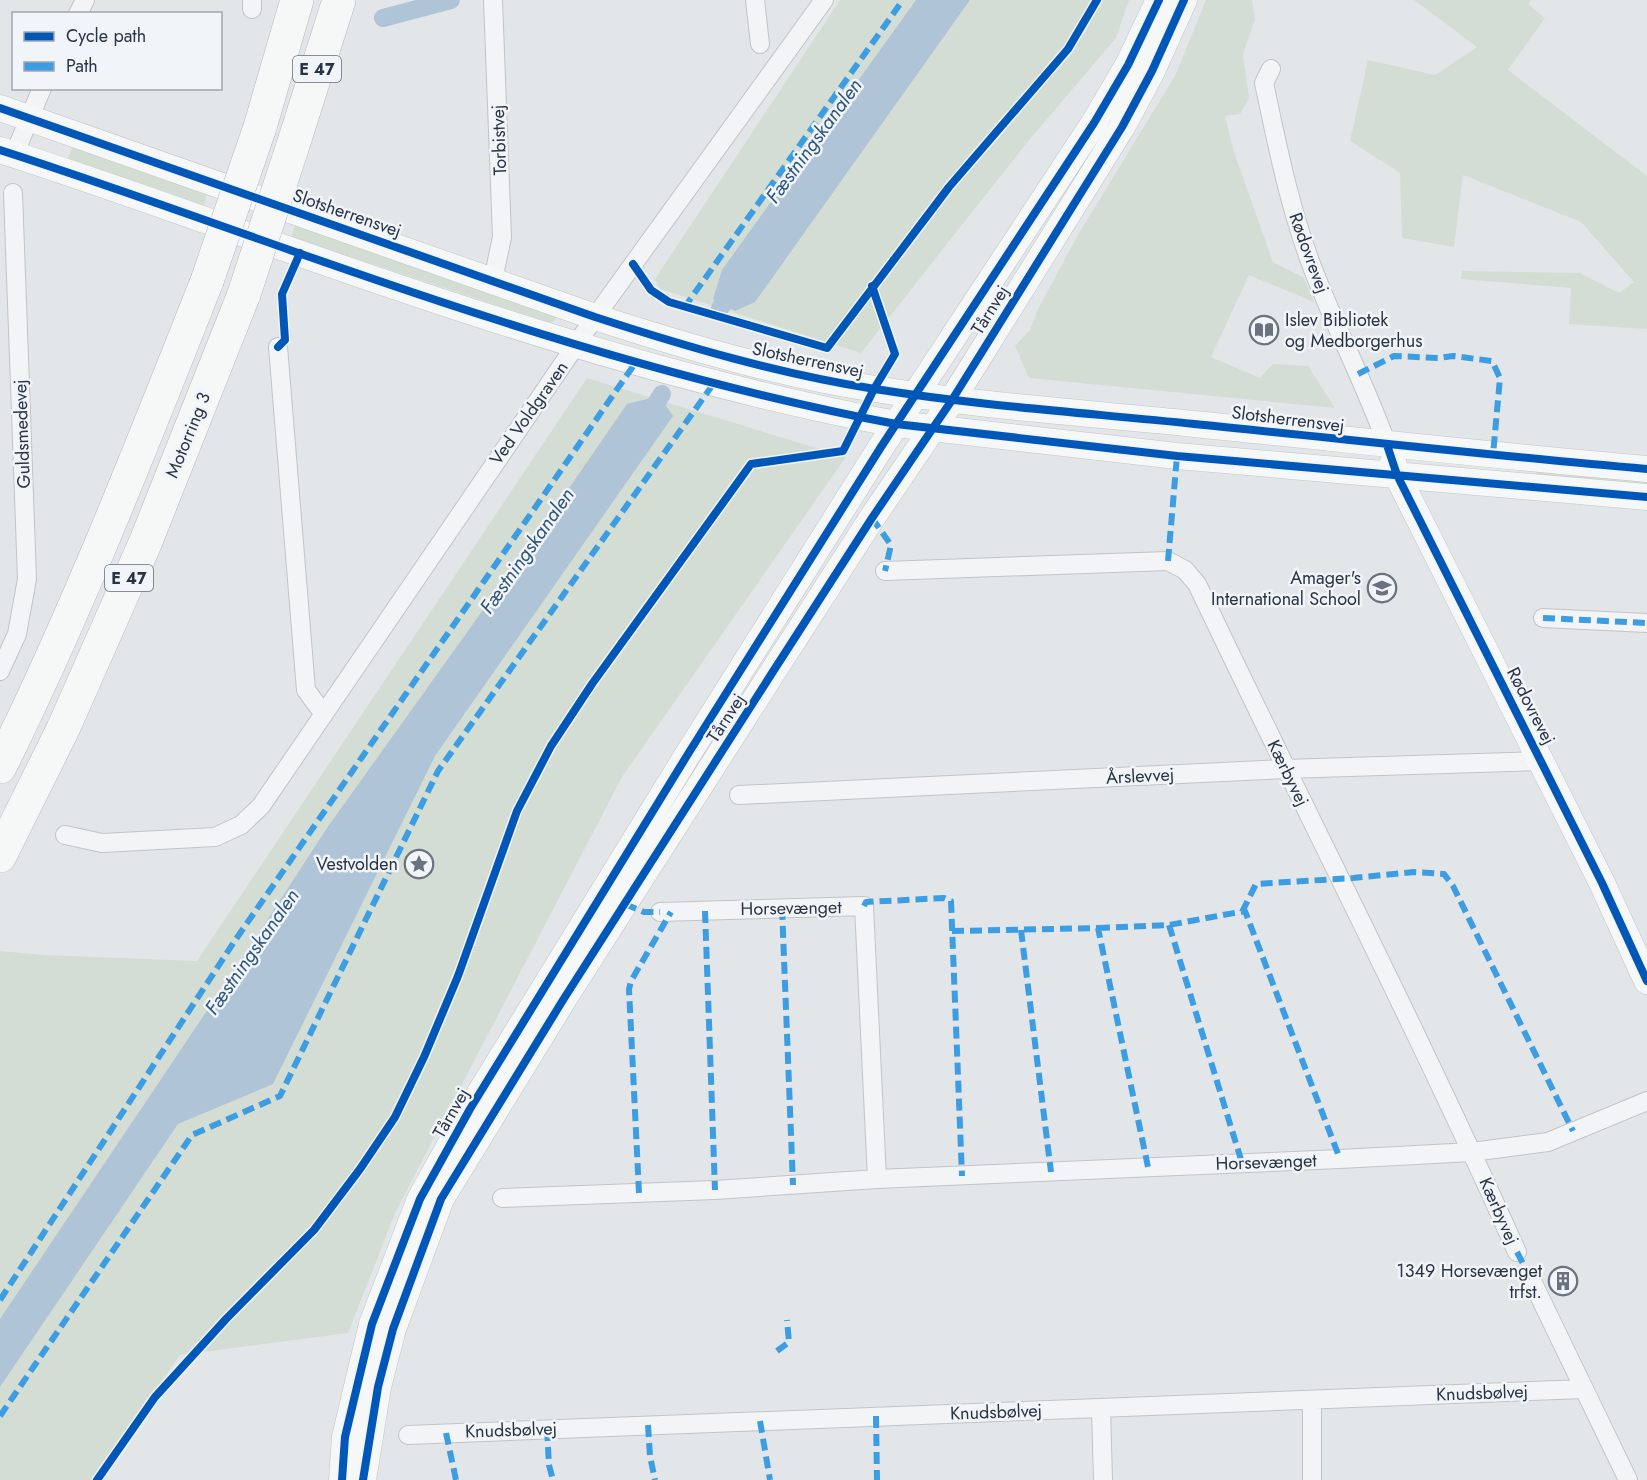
<svg xmlns="http://www.w3.org/2000/svg" width="1647" height="1480" font-family="Jost,sans-serif">
<style>
.green{fill:#d4ddd3}
.water{fill:#afc4d6}
.lines{fill:none;stroke-linecap:round;stroke-linejoin:round}
.canal{stroke:#afc4d6;stroke-width:18}
.street-casing{stroke:#c1c4c7;stroke-width:20}
.secondary-casing{stroke:#c1c4c7;stroke-width:27}
.highway-casing{stroke:#b5b9be;stroke-width:34}
.street{stroke:#f3f4f5;stroke-width:18}
.secondary{stroke:#f6f7f7;stroke-width:26}
.highway{stroke:#f6f7f7;stroke-width:33}
.highway-bridge-casing{stroke:#b5b9be;stroke-width:34;stroke-linecap:butt}
.highway-bridge{stroke:#f6f7f7;stroke-width:33}
.quiet{stroke:#3d9de3;stroke-width:6;stroke-dasharray:12 6;stroke-linecap:butt}
.cycleway-casing{stroke:#f1f4f8;stroke-width:11}
.cycleway{stroke:#0057b8;stroke-width:8}
.labels{text-anchor:middle;dominant-baseline:central;stroke-width:5;stroke-linejoin:round;paint-order:stroke}
.shield{fill:#f1f4f8;stroke:#646e7a;stroke-width:1.5}
.shield-label{font-size:16px;font-weight:bold;fill:#283444}
.street-label{font-size:18px;fill:#283444;stroke:#f1f4f8}
.poi-label{font-size:18px;fill:#283444;stroke:#f1f4f8;text-anchor:end}
.water-label{font-size:20px;font-style:italic;fill:#2e567c;stroke:#f1f4f8}
</style>
<rect width="100%" height="100%" fill="#e3e6e9"/>
<!-- green -->
<path class="green" d="M840 0H1129L1116 38 1025 145 861 353 660 289 655 279Z
M1206 0H1252L1255 19 1243 54 1249 98 1240 114 1225 116 1234 152 1273 262 1304 278 1314 302 1249 275 1211 357 1260 378 1273 364 1308 366 1335 408 1029 378 1015 346 1030 330 1038 309 1079 233 1175 76Z
M1414 0H1531L1528 4 1545 18 1508 70 1647 176V329L1569 324 1571 288 1461 279 1462 271 1580 273 1619 293 1634 282 1581 222 1463 175 1454 247 1402 238 1400 173 1350 141 1368 60 1435 75 1477 47Z
M73 145 208 191 203 206 68 159Z
M296 222 558 317 551 323 291 237Z
M587 378 846 457 622 777 396 1211 348 1333 180 1355 93 1480H0V951L44 955 197 961Z
M1536 471 1647 475V484L1536 475Z"/>
<!-- water -->
<path class="water" d="M916 0H970L755 302 735 311 713 299 722 270Z
M651 398 664 403 673 416 435 756 273 1084 178 1124 0 1387V1319L253 942 327 828 543 526 627 404Z"/>
<g class="lines">
<!-- canal -->
<path class="canal" d="M383 18 451 0
M720 308 737 286
M645 420 662 394"/>
<!-- street casing -->
<g class="street-casing">
<path id="street" d="M252 0V9
M755 0 760 44
M78 14 85 0
M1271 69 1264 83C1277 144 1289 205 1311 264 1334 325 1365 383 1387 445
M14 155 42 88
M493 280 502 237 493 0
M278 347 306 690 323 713
M885 571 1168 561 1185 570 1197 584C1303 807 1416 1026 1517 1252
M1543 618 1647 623
M0 671 17 634 27 579 13 193
M739 795 1285 769 1542 761
M65 835 102 843 215 837 241 825 261 806 595 317 824 0
M660 912 864 906 877 1179
M502 1198 715 1190 877 1179 1340 1159 1472 1152 1548 1142 1647 1101
M1531 1279 1628 1480
M1312 1400V1480
M1101 1408 1103 1480
M408 1435 1584 1389"/>
</g>
<!-- secondary casing -->
<g class="secondary-casing">
<path id="secondary" d="M0 108 595 317C687 347 780 374 875 389 981 406 1088 413 1194 424 1345 439 1496 456 1647 469
M0 150C165 203 326 266 491 318 624 361 759 398 896 424L1177 456 1647 497
M1393 462 1397 475 1602 883 1647 981
M342 1480 345 1437 372 1324 420 1199 470 1109 688 754 881 447 1094 123 1128 65 1159 0
M363 1480 378 1387 393 1329 441 1199 563 1000 774 670 872 518 952 400 1122 127 1152 71 1184 0"/>
</g>
<!-- highway casing -->
<g class="highway-casing">
<path id="highway" d="M260 127 297 0
M295 139 339 0
M0 767C78 609 142 445 207 281
M0 856 63 729 146 541 244 294"/>
</g>
<!-- street -->
<use href="#street" class="street"/>
<!-- secondary -->
<use href="#secondary" class="secondary"/>
<!-- highway -->
<use href="#highway" class="highway"/>
<!-- highway-bridge casing -->
<g class="highway-bridge-casing">
<path id="highway-bridge" d="M207 281 260 127
M244 294 295 139"/>
</g>
<!-- highway-bridge -->
<use href="#highway-bridge" class="highway-bridge"/>
<!-- quiet -->
<path class="quiet" d="M684 308 903 0
M1358 374 1394 356 1439 358 1453 356 1492 361 1500 378 1493 455
M872 518 891 545 885 571
M1168 561 1177 456
M1543 618 1647 623
M625 904 644 912H660
M864 906 866 902 944 898 951 901 962 1176
M782 908 793 1185
M705 911 715 1190
M1242 912 1256 884 1353 878 1414 872 1444 874 1453 886 1573 1131
M1169 925 1242 1163
M1098 928 1169 925 1245 911 1340 1159
M1021 930 1051 1172
M952 931 1098 928 1148 1167
M639 1193 629 989 631 981 671 912
M1517 1252 1531 1279
M0 1300 236 939 636 362
M777 1351 789 1342 787 1320
M0 1416 192 1135 280 1096 438 771 714 383
M876 1416 877 1480
M760 1421 770 1480
M648 1425 650 1456 655 1480
M547 1429 549 1465 553 1480
M446 1433 456 1480"/>
<!-- cycleway casing -->
<g class="cycleway-casing">
<path id="cycleway" d="M0 108 595 317C687 347 780 374 875 389 981 406 1088 413 1194 424 1345 439 1496 456 1647 469
M0 150C165 203 326 266 491 318 624 361 759 398 896 424L1177 456 1647 497
M633 264 651 290 669 302 827 348 949 187 1068 49 1097 0
M278 347 285 340 282 294 300 253
M1387 445 1397 475 1602 883 1647 981
M97 1480 155 1397 226 1319 314 1230 360 1169 395 1117 424 1057 458 976 517 811 551 746 592 684 751 464 843 451 874 389 895 354 872 286
M342 1480 345 1437 372 1324 420 1199 470 1109 688 754 881 447 1094 123 1128 65 1159 0
M363 1480 378 1387 393 1329 441 1199 563 1000 774 670 872 518 952 400 1122 127 1152 71 1184 0"/>
</g>
<!-- cycleway -->
<use href="#cycleway" class="cycleway"/>
</g>
<!-- icons -->
<defs>
<g id="library-ring" transform="scale(1.5)"><circle r="9.5" fill="#f1f4f8" stroke="#69727e" stroke-width="1.5"/><path d="M-6-4Q-3-5.5-.7-3.5V5Q-3 3-6 4ZM6-4Q3-5.5 .7-3.5V5Q3 3 6 4Z" fill="#69727e"/></g>
<g id="school-ring" transform="scale(1.5)"><circle r="9.5" fill="#f1f4f8" stroke="#69727e" stroke-width="1.5"/><path d="M0-5L7-2L0 1L-7-2ZM-4 1L0 2.5L4 1V4Q0 6-4 4Z" fill="#69727e"/></g>
<g id="sight-ring" transform="scale(1.5)"><circle r="9.5" fill="#f1f4f8" stroke="#69727e" stroke-width="1.5"/><path d="M0-6L1.8-2.2L6-1.7L2.9 1.2L3.7 5.4L0 3.3L-3.7 5.4L-2.9 1.2L-6-1.7L-1.8-2.2Z" fill="#69727e"/></g>
<g id="building-ring" transform="scale(1.5)"><circle r="9.5" fill="#f1f4f8" stroke="#69727e" stroke-width="1.5"/><path d="M-4-6H4V6H1V3H-1V6H-4ZM-2.5-4.3h1.7v1.8h-1.7ZM.8-4.3h1.7v1.8H.8ZM-2.5-1h1.7V.8h-1.7ZM.8-1h1.7V.8H.8Z" fill="#69727e"/></g>
</defs>
<g fill-rule="evenodd">
<use href="#library-ring" x="1264" y="330"/>
<use href="#school-ring" x="1382" y="588"/>
<use href="#sight-ring" x="419" y="864"/>
<use href="#building-ring" x="1563" y="1281"/>
</g>
<g class="labels">
<!-- shield labels -->
<g class="shield">
<rect x="293" y="56" width="48" height="26" rx="4.5"/>
<rect x="105" y="565" width="48" height="26" rx="4.5"/>
</g>
<g class="shield-label">
<text x="317" y="69">E 47</text>
<text x="129" y="578">E 47</text>
</g>
<!-- street labels -->
<g class="street-label">
<text transform="translate(499 140) rotate(-92)">Torbistvej</text>
<text transform="translate(347 213) rotate(19)">Slotsherrensvej</text>
<text transform="translate(1309 253) rotate(70)">Rødovrevej</text>
<text transform="translate(990 310) rotate(-58)">Tårnvej</text>
<text transform="translate(808 360) rotate(12)">Slotsherrensvej</text>
<text transform="translate(529 413) rotate(-55)">Ved Voldgraven</text>
<text transform="translate(1288 419) rotate(7)">Slotsherrensvej</text>
<text transform="translate(22 434) rotate(-92)">Guldsmedevej</text>
<text transform="translate(188 435) rotate(-68)">Motorring 3</text>
<text transform="translate(1531 706) rotate(63)">Rødovrevej</text>
<text transform="translate(726 718) rotate(-57)">Tårnvej</text>
<text transform="translate(1288 773) rotate(64)">Kærbyvej</text>
<text transform="translate(1140 776) rotate(-3)">Årslevvej</text>
<text transform="translate(791 908) rotate(-1)">Horsevænget</text>
<text transform="translate(451 1113) rotate(-60)">Tårnvej</text>
<text transform="translate(1266 1162) rotate(-2)">Horsevænget</text>
<text transform="translate(1499 1211) rotate(66)">Kærbyvej</text>
<text transform="translate(1482 1393) rotate(-2)">Knudsbølvej</text>
<text transform="translate(996 1412) rotate(-2)">Knudsbølvej</text>
<text transform="translate(511 1430) rotate(-2)">Knudsbølvej</text>
</g>
<!-- poi labels -->
<g class="poi-label">
<text x="1285" y="320" text-anchor="start">Islev Bibliotek<tspan x="1285" dy="21">og Medborgerhus</tspan></text>
<text x="1361" y="578">Amager's<tspan x="1361" dy="21">International School</tspan></text>
<text x="398" y="864">Vestvolden</text>
<text x="1542" y="1271">1349 Horsevænget<tspan x="1542" dy="21">trfst.</tspan></text>
</g>
<!-- water labels -->
<g class="water-label">
<text transform="translate(814 141) rotate(-54)">Fæstningskanalen</text>
<text transform="translate(527 551) rotate(-55)">Fæstningskanalen</text>
<text transform="translate(252 952) rotate(-55)">Fæstningskanalen</text>
</g>
</g>
<!-- legend -->
<rect x="12" y="12" width="210" height="78" fill="#f1f4f8" stroke="#a1a7b0" stroke-width="1.5"/>
<rect x="24" y="32" width="30" height="9" fill="#0057b8" stroke="#a1a7b0" stroke-width="1.5"/>
<text x="66" y="42" font-size="18" fill="#283444">Cycle path</text>
<rect x="24" y="62" width="30" height="9" fill="#3d9de3" stroke="#a1a7b0" stroke-width="1.5"/>
<text x="66" y="72" font-size="18" fill="#283444">Path</text>
</svg>
